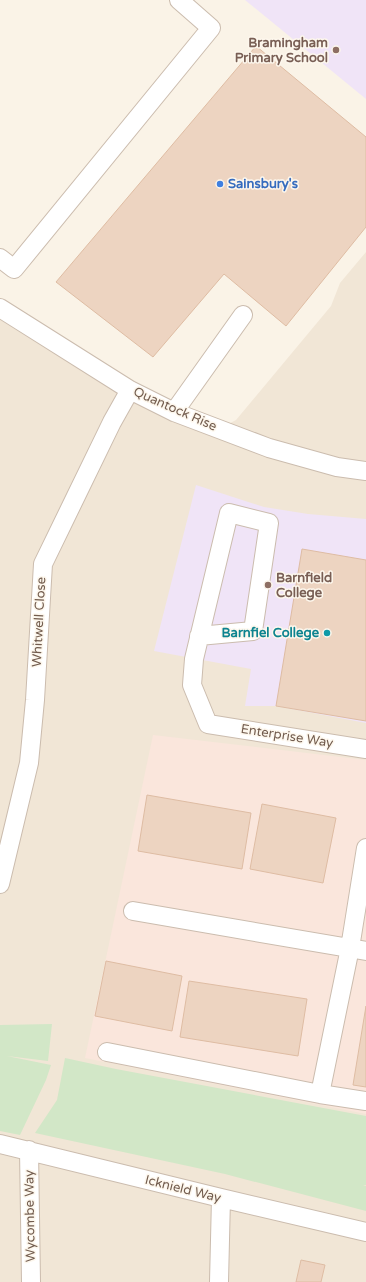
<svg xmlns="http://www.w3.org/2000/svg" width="366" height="1282" font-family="'Varela Round',sans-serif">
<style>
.residential{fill:#f1e6d6}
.commercial{fill:#fae6dc}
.education{fill:#f0e4f7}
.green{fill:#d2e7c7}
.building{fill:#edd4c1;stroke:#debca3}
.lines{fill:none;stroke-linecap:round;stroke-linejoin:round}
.minor-casing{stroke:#cbbcae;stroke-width:20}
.minor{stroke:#fff;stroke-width:18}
.education-dot{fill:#8d6e63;stroke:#fdf7ed;stroke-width:1.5}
.shop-dot{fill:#3f7fe0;stroke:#fdf7ed;stroke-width:1.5}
.culture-dot{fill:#0f9aa8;stroke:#fdf7ed;stroke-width:1.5}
.labels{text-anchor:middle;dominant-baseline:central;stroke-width:3;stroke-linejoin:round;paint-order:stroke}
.education-label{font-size:13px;font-weight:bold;fill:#785e54;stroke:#fdf7ed;text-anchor:end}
.shop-label{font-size:13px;font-weight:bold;fill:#366cbe;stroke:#fdf7ed;text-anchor:start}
.street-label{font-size:13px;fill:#725c4e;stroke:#fdf7ed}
.culture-label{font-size:13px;font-weight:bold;fill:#0d838f;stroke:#fdf7ed;text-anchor:end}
</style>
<rect width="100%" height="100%" fill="#faf3e7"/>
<!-- residential -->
<path class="residential" d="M366 252V1282H0V311L219 429 236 420 331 306 340 283Z"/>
<!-- commercial -->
<path class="commercial" d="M153 735 366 760V1114L85 1058Z"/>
<!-- education -->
<path class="education" d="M245 0H366V99Z
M196 485 264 507 308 514 366 519V723L276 706H245L251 669 154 651Z"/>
<!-- green -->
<path class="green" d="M52 1024 48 1061 7 1056 51 1065 46 1080 20 1135 0 1131V1025Z
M65 1058 116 1069 366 1116V1185L363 1186H366V1211L225 1174 35 1133 57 1100Z"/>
<!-- building -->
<path class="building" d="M256 46 366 137V227L286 326 224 274 153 357 56 282Z
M302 549 366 560V721L276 706Z
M147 795 251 813 242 869 138 851Z
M262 804 336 818 323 883 250 869Z
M106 961 182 976 172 1031 95 1016Z
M189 981 307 999 298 1056 180 1037Z
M366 1006V1087L353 1085Z
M301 1260 325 1265 321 1282H296Z"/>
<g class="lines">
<!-- minor casing -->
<g class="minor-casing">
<path id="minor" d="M0 258 14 269 211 28 179 0
M0 308 130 390 174 412 269 448 337 467 366 471
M174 412 243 315
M199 636 253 631 269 523 229 513 194 659 192 685 208 724 366 749
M0 884 29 763 35 700 43 564 112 422 130 390
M133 911 366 951
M107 1052 320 1094 366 1101
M320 1094 350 948 366 848
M0 1144 221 1198 366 1232
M29 1150 31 1282
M219 1282 221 1198"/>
</g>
<!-- minor -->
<use href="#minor" class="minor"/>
</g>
<!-- markers -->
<g class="education-dot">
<circle cx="336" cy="50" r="4"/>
<circle cx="268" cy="585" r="4"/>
</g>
<circle class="shop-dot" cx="220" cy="184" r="4"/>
<circle class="culture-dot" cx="327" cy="633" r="4"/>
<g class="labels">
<!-- education labels -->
<g class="education-label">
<text x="328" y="43">Bramingham<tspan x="328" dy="15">Primary School</tspan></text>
<text x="276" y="578" text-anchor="start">Barnfield<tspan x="276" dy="15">College</tspan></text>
</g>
<!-- shop labels -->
<g class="shop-label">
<text x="228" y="184">Sainsbury's</text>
</g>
<!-- street labels -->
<g class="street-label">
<text transform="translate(175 409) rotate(24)">Quantock Rise</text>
<text transform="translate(39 622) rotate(-87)">Whitwell Close</text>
<text transform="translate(287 736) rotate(9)">Enterprise Way</text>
<text transform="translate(183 1189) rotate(14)">Icknield Way</text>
<text transform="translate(30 1216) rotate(-91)">Wycombe Way</text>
</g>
<!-- culture labels -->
<g class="culture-label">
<text x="319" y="633">Barnfiel College</text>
</g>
</g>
</svg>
